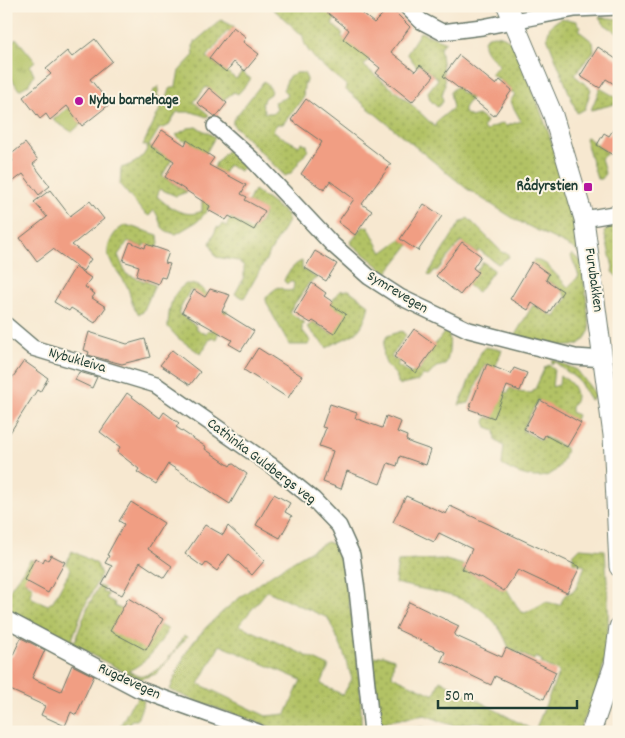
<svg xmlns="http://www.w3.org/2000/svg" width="625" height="738" font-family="Dekko,sans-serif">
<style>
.grass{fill:url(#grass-dots);stroke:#68804c;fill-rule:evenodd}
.park{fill:url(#park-tufts);stroke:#68804c}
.building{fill:#f19e83}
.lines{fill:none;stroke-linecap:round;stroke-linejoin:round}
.minor-casing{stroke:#6b796b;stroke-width:18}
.tertiary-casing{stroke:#6b796b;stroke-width:21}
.minor{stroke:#fff;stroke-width:15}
.tertiary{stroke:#fff;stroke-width:19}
.poi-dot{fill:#b5179e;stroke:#fcf5e5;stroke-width:2}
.labels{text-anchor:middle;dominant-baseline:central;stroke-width:4;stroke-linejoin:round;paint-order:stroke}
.poi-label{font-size:15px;font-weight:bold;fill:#1f3d34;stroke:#fcf5e5;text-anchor:start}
.street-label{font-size:15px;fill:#1f3d34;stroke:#fcf5e5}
</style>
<defs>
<pattern id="grass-dots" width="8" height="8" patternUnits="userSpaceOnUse" patternTransform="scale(1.25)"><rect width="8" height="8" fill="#b2c265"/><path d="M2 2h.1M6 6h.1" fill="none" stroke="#909f54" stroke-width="1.8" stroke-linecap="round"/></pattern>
<pattern id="park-tufts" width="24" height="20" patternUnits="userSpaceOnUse" patternTransform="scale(1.25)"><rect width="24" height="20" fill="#b2c265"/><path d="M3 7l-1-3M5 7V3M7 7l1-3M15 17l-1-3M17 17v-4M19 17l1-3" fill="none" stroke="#909f54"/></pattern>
</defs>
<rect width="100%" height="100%" fill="#fcf5e5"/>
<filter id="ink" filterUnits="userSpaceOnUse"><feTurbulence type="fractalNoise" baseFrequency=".02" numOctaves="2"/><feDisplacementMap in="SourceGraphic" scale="10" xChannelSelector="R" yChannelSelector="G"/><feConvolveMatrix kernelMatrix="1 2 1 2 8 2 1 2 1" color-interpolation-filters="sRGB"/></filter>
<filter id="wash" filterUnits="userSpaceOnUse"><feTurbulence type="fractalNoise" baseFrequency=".0096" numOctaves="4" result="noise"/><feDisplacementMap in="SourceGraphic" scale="20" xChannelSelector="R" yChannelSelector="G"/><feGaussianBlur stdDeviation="1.12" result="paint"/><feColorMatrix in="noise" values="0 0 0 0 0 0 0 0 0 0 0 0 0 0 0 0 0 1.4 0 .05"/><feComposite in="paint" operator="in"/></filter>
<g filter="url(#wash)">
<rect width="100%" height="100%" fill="#f7e8d0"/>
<!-- grass -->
<path class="grass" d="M270 6H310L312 8 314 6H342L332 24 343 34 341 36 369 59 364 66 410 103 435 127 436 122 453 108 450 92 456 87 460 90 459 91 471 98 464 108V113L471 117 478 115 486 121 483 128 487 131 490 128 503 123 506 126 521 121 510 101 515 95 509 90 510 88 491 74 499 65C491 56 479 48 486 37 498 32 506 37 515 45 543 113 568 182 581 255L573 248 516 220 467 189 345 89 347 86C333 73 304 56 303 36Z
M599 17 619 19V34L604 24Z
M561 18 577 21V23L581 26 579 31 593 42 594 51 574 75 591 89 585 109 577 113 547 37 550 26Z
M221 20 235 27 230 32 228 30 207 57 236 79 242 72 251 79 238 94 234 92 223 100 206 87 194 102 209 115 207 117 192 112H177L168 126 159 129 149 146 162 155 166 150 174 156 162 176 187 192 176 196 160 189 157 196C168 207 185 219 202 211V200L216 163 228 150 248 163 240 171 228 165 222 176 225 178 228 175 208 210 198 221 176 234C156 230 163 222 154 210L149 216C138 209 130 195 120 185L121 168C134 164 144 159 148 146L143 145 160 109 151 99 154 90 159 86 157 96 164 100 167 98 170 89 176 86 179 71 194 55 193 46 196 41Z
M420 32 446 42 440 47 445 85 442 95 443 102 437 107 430 100 428 92 438 79 419 64 417 67 407 53Z
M296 73H304L307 79 304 85 303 98 283 124H277L273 130 280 136 299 146 302 142 307 145 308 150 291 173 285 176 233 125V120L264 81 271 89 270 94 264 98 262 105 265 113H274L277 108 274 102 285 98 287 94 283 90 289 76Z
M600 88 617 98 619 95V103L591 110Z
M197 127 215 137 206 153 185 140 182 141 176 135 188 128Z
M587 137 608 153 601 158 605 173 602 179H597L585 138Z
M254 190 287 214 288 221 244 298 235 294 244 277V266L238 261 216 257 210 243 217 227 220 228 222 224 226 226 231 218 251 230C258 226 264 218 264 211L248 202Z
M468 218 503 253H507L509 257 498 264 479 250 477 253 461 241 437 271 435 270 430 276 428 274 460 223Z
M619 221V279L612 272 613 267 604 232Z
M126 225 158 235 159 244 156 248 144 244 143 247 128 241 118 255 126 274 155 285 143 312 139 314C131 308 131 295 127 286 119 270 102 260 110 242 114 233 118 229 126 225Z
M368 226 382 253 401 239 409 245 387 273 350 243 363 227Z
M572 254 582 262 590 330C587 335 585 340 580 343 568 352 530 339 515 335L533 305 555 317 567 298 561 289 530 270 534 259 546 264 568 287 579 276 571 256Z
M302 261V269L317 278 309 283 289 312 305 323 302 325V330L311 341 308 345H289C286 336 264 303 266 298 268 294 274 290 278 287L287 291 293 290 294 283 290 281 287 284 284 281C285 275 295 263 302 261Z
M483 262 494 270 478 292 466 284Z
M186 284C196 284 202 287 208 295L206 298 190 290 178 313 196 326 195 328 205 334 208 330 211 331 224 310 227 311 216 339 211 337 201 354 178 338 168 327C169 309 170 294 186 284Z
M349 290 369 305C361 340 352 332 327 348L307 327 313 322 332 334 344 315 329 305 340 291Z
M446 330H449C450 340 450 357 445 365L436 367 428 376 423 375 418 381 401 385 398 383C397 373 393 373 388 367 382 359 382 344 387 336L402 331 406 335 391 357 399 362 397 365 411 374 416 370 419 372 427 355Z
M486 347 502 350 495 368 485 364 469 403 459 405 481 352Z
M552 359 577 370 597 396 590 400 579 381 555 362 552 364Z
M549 365 554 369 552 387 559 385 560 376C573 381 582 396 571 407V412L577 415 575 420 538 400 522 430 540 440 543 436 566 448C560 486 528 481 502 465L504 446 496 441 495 430 487 427 485 422 487 417 492 419 494 417 503 391 508 393 510 388 519 392 531 393 535 389 545 367Z
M327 542 335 545C343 560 345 580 348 597 356 641 362 687 361 732H286L198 702 170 690C176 675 182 657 192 644 219 607 285 563 327 542ZM267 591 328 618 343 651 352 679 343 695 321 684 329 666 239 625ZM220 645 301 680 286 714 266 716 199 684Z
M580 548 605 550C610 623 614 664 578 732H541L536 728 559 672 541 663 542 660 535 657 534 660 509 648C489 594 443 595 395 583L398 561 442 559 464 565 462 569 480 578 482 574 488 582 503 591 506 588 520 611 525 613 546 602 560 605 565 595 575 590 585 566 573 562V555Z
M72 551 97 564 101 575 83 609 72 640 75 641 88 606 99 586 104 588 102 592 108 594 106 598 115 603 114 606 168 629C158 647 147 663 128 671L139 676C160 676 174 651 184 636L187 637 156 674 140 679 131 675 6 611V595L30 560H37L25 582 33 587 30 594 32 598 48 605 53 601 71 569 66 564Z
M383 655 394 659 392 676 434 695 440 680 536 732H507L492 725 478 722 454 726 425 715 377 723 373 661 375 657Z
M140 696 144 701 137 720H131L130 724 126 722 122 732H117L131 705Z
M422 727 438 732H391Z"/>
<!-- park -->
<path class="park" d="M16 38 35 61 30 66 34 75 28 85 19 90C5 68 0 60 16 38Z
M70 106 83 122 72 132 53 120Z"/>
<g id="blocks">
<!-- building -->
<path class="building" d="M319 6H353L374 23 390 7 410 27 391 52 415 71 420 65 434 76 412 102 376 73 380 68 343 39 349 30Z
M233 27 246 37 243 42 259 54 245 71 234 62 226 72 209 58Z
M95 39 112 61 90 79 110 104 82 126 67 106 50 120 46 114 40 119 23 97 51 74 46 69 67 51 72 57Z
M598 47 619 61V87L606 79 600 88 580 76Z
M459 55 496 85 500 80 512 90 494 116 443 76Z
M209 88 227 103 216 117 197 103Z
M306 99 391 164 362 204 372 211 355 235 338 222 354 199 330 181 324 190 301 174 322 142 291 120Z
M619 121V159L597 145 604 133 609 136Z
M162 130 185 145 187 140 214 158 209 165 246 185 241 194 247 197 245 200 265 211 254 230 229 216 226 220 208 210 210 206 165 177 174 161 151 147Z
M25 143 38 160 33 164 50 186 39 195 23 174 6 187V166L13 161 9 156Z
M50 190 70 216 90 201 104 219 72 245 91 259 83 271 53 249 37 261 20 238 47 217 34 202Z
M424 204 442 216 418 251 400 239Z
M130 242 145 248 146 244 169 252 165 263 170 264 165 278 161 277 158 284 136 276 139 266 123 261Z
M462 242 481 256 473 268 478 272 460 295 436 276Z
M315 251 337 264 326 281 305 268Z
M532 262 549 274 546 280 563 291 548 314 532 303 528 310 510 299Z
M75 267 91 278 85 287 95 294 92 298 106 307 95 323 71 308 69 311 54 302Z
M312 283 326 293 324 296 333 302 331 305 346 314 334 334 313 321 311 323 294 313Z
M210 289 230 295 222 311 254 331 241 351 229 344 232 340 182 312 194 290 205 297Z
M414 329 436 345 416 373 394 357Z
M89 332 127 344 145 339 150 357 122 364 88 355 89 352 84 350Z
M258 348 302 376 288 398 244 370Z
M172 350 200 372 190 385 160 365Z
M24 361 48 378 40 392 37 390 6 439V387Z
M487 364 511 374 514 368 527 373 520 391 507 386 494 418 469 409Z
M79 372 97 377 92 388 75 380Z
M127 393 160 418 164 412 179 423 176 427 206 447 205 449 230 466 232 463 247 474 230 504 168 464 156 484 137 472 139 469 117 452 120 447 100 432Z
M540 400 581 423 567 447 545 435 543 439 524 429Z
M330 404 357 413 355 418 382 428 386 416 401 422 397 432 407 436 406 440 411 443 431 450 426 465 400 456 397 466 388 463 380 484 347 471 341 489 323 482 333 451 319 446 326 428 322 427Z
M274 494 290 503 285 512 292 516 280 538 256 525Z
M406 496 446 514 450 506 580 567 567 593 518 570 504 591 481 577 480 578 462 569 472 549 439 533 434 542 393 522Z
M131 502 164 523 148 549 172 566 164 578 140 562 122 595 102 585 112 566 105 563 109 556 107 555 124 524 119 521Z
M205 525 223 535 228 526 265 560 252 575 229 554 217 571 206 563 203 567 185 554Z
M51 555 65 562 48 593 24 580 35 558 43 562 45 558 48 560Z
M128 598 163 619 146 650 110 631Z
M409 602 459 626 454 635 502 657 506 648 556 672 544 699 495 676 491 685 441 661 445 652 396 629Z
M21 638 45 650 32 678 61 691 72 665 94 676 76 715 71 712 65 726 41 715 45 706 6 688V654L12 657Z"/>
</g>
</g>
<g filter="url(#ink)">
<use href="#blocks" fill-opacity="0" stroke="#6b796b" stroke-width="1"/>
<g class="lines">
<!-- minor casing -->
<g class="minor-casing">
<path id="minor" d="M406 6 421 21 442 32 482 27 575 9 619 7
M215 126 252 159 332 244 369 277 400 297 469 330 575 357 604 359
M584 219 619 213
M6 325 33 348 156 385 272 466 313 499 339 526 352 555 357 590 372 732
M6 619 138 689 258 732"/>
</g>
<!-- tertiary casing -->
<g class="tertiary-casing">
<path id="tertiary" d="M507 6 553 115 584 219 613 435 619 567
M591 732 614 665 619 627"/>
</g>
<!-- minor -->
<use href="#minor" class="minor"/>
<!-- tertiary -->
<use href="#tertiary" class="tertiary"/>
</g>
</g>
<!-- markers -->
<g class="poi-dot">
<circle cx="79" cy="101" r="5"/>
<rect x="583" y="182" width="10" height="10" rx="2.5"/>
</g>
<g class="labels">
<!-- poi labels -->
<g class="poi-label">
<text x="89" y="101">Nybu barnehage</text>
<text x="578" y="187" text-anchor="end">Rådyrstien</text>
</g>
<!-- street labels -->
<g class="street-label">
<text transform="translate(593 280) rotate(82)">Furubakken</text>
<text transform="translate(397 293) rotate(31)">Symrevegen</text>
<text transform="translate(77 361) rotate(16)">Nybukleiva</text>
<text transform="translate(261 462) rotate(37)">Cathinka Guldbergs veg</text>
<text transform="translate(129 682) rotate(25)">Rugdevegen</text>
</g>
</g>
<!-- margin -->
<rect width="625" height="738" fill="none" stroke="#fcf5e5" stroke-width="25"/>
<!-- scale -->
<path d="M438 700v8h139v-8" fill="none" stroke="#1f3d34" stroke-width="2.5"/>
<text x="445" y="700" font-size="15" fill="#1f3d34" stroke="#fcf5e5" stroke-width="4" paint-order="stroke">50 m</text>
</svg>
